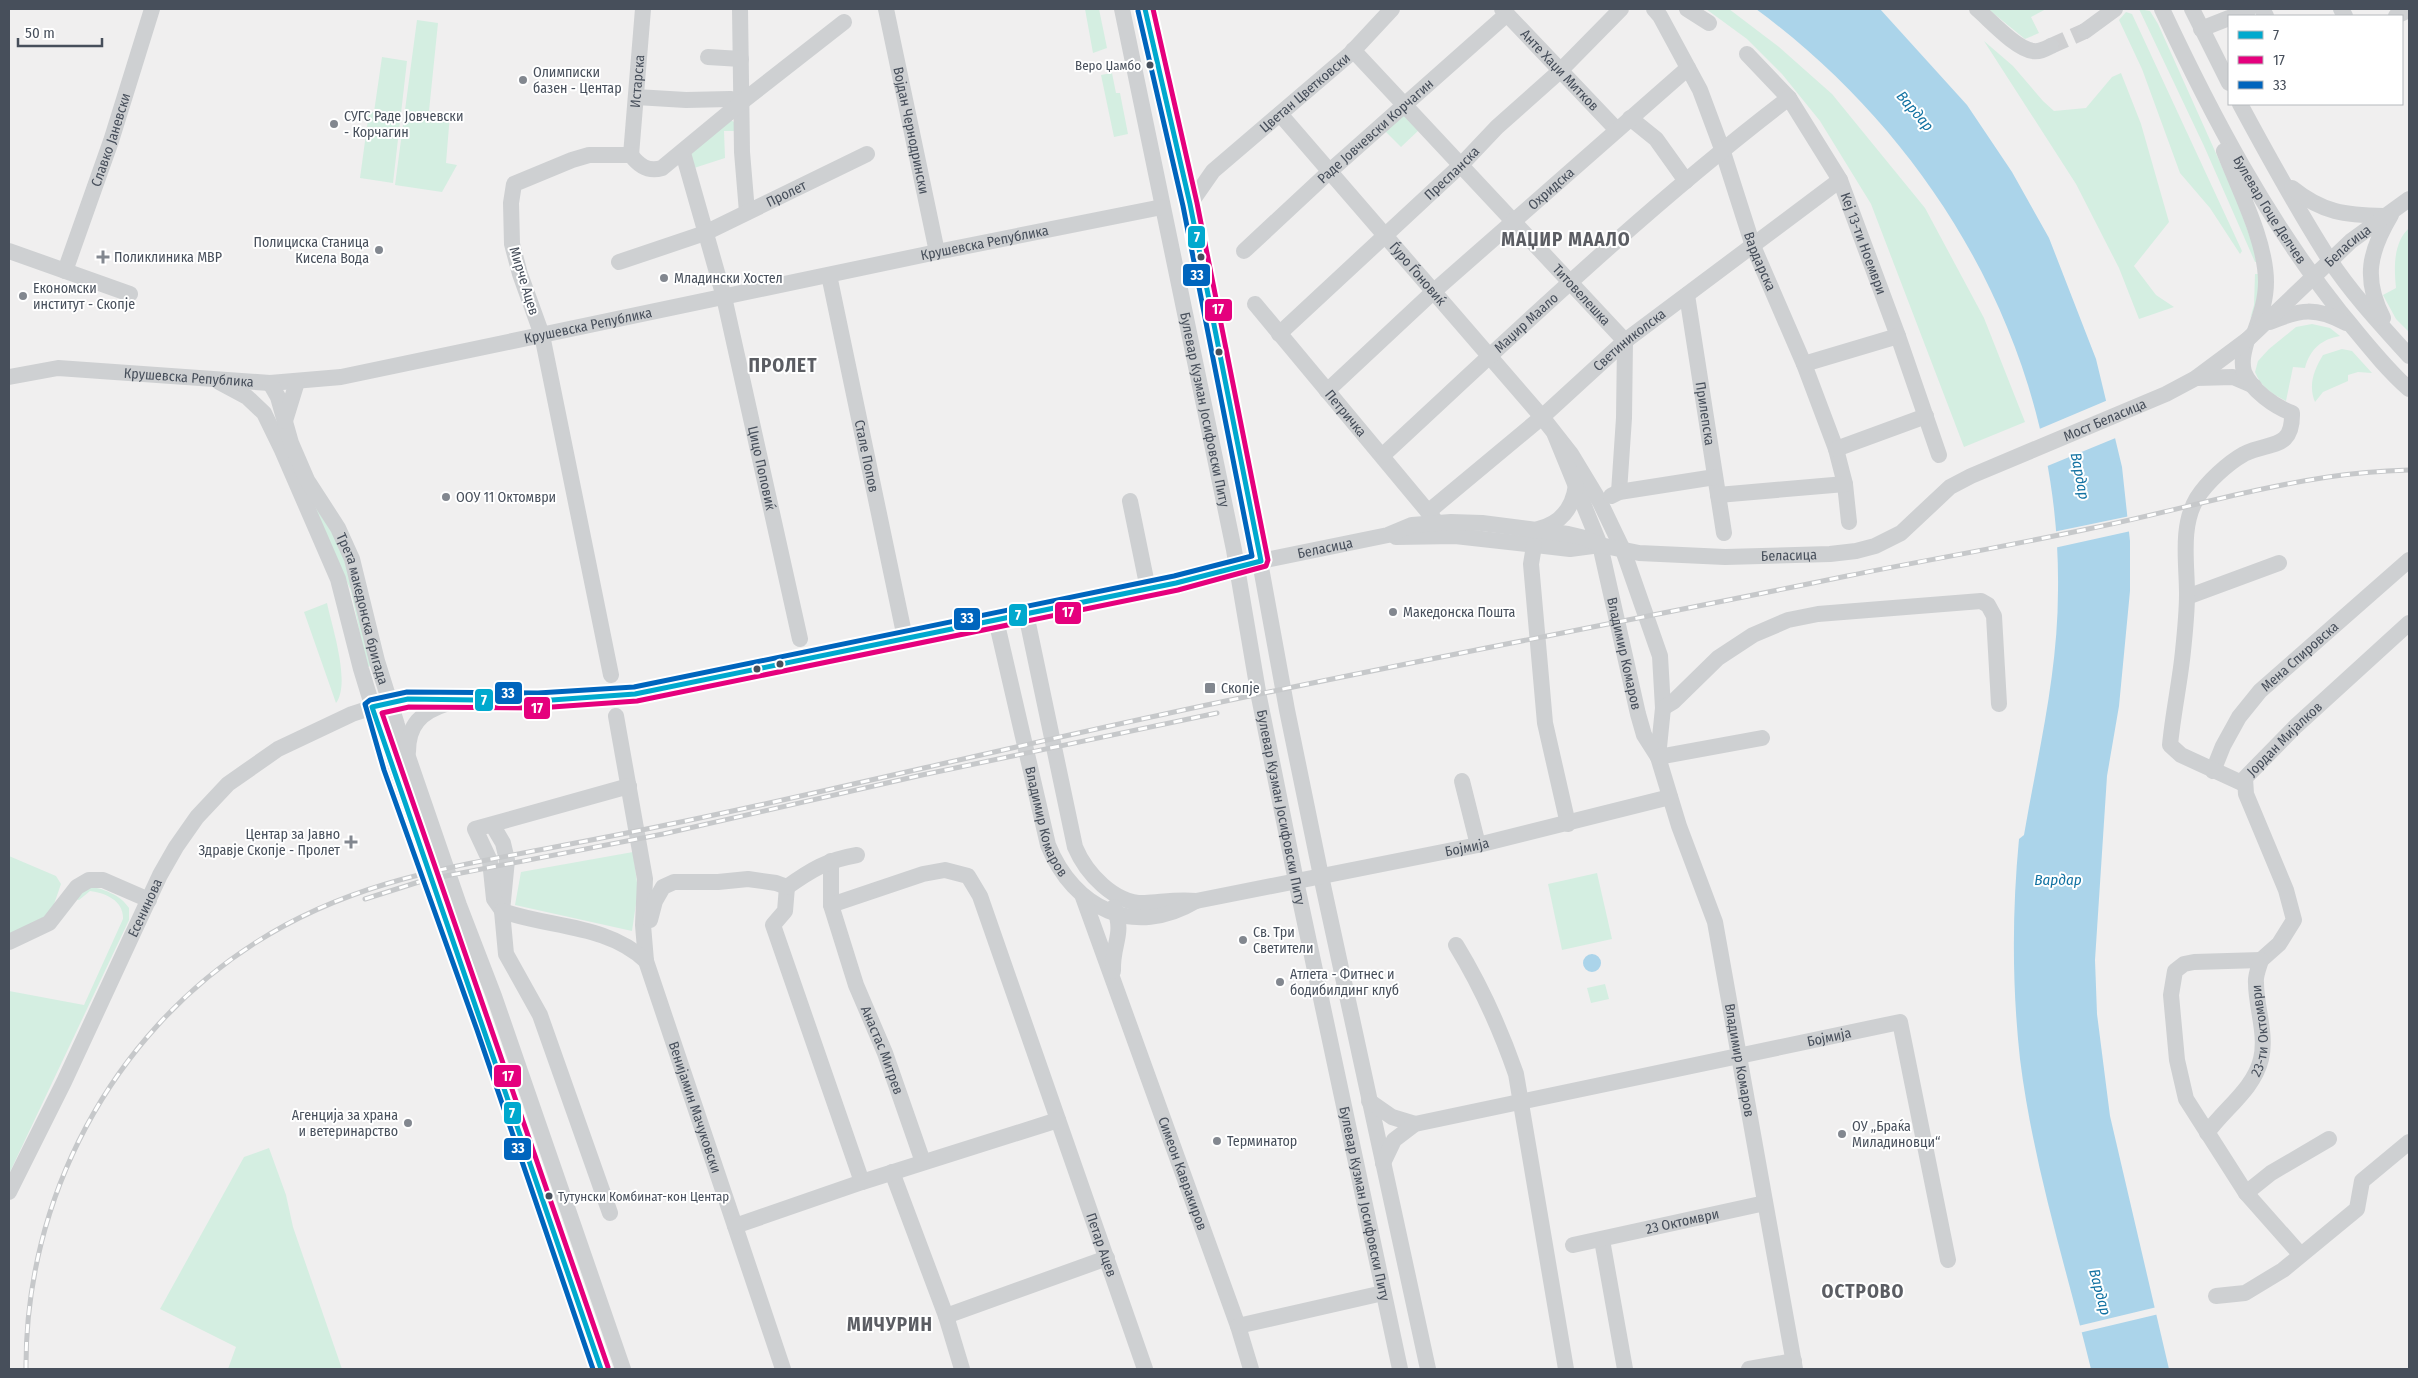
<svg xmlns="http://www.w3.org/2000/svg" width="2418" height="1378" font-family="'Fira Sans Condensed',sans-serif">
<style>
.green{fill:#d4eee1}
.water{fill:#abd4ea}
.pier{fill:#f0efef}
.lines{fill:none;stroke-linecap:round;stroke-linejoin:round}
.minor-tunnel{stroke:#cecfd1;stroke-width:16;stroke-dasharray:16 8;stroke-linecap:butt}
.minor{stroke:#ced0d2;stroke-width:16}
.rail-casing{stroke:#c6c8ca;stroke-width:5}
.rail{stroke:#fff;stroke-width:3;stroke-dasharray:9;stroke-linecap:butt}
.bus-1-casing{stroke:#fff;stroke-width:9}
.bus-2-casing{stroke:#fff;stroke-width:9}
.bus-3-casing{stroke:#fff;stroke-width:9}
.bus-1{stroke:#00a9ce;stroke-width:5}
.bus-2{stroke:#e5007d;stroke-width:5}
.bus-3{stroke:#0065bd;stroke-width:5}
.bus-dot{fill:#474f5b;stroke:#fff;stroke-width:2}
.poi-dot{fill:#82878f;stroke:#fff;stroke-width:2}
.labels{text-anchor:middle;dominant-baseline:central;stroke-width:4;stroke-linejoin:round;paint-order:stroke}
.bus-label{font-size:13px;fill:#474f5b;stroke:#fff;text-anchor:end}
.street-label{font-size:14px;fill:#474f5b;stroke:#fff}
.poi-label{font-size:14px;fill:#474f5b;stroke:#fff;text-anchor:start}
.water-label{font-size:15px;font-style:italic;fill:#1272a2;stroke:#fff}
.district-label{font-size:19px;font-weight:bold;letter-spacing:1px;fill:#5b5d63;stroke:#fff}
.line-badge{stroke:#fff;stroke-width:2}
.badge-label{font-size:14px;text-anchor:middle;font-weight:bold;fill:#fff}
</style>
<rect width="100%" height="100%" fill="#f0efef"/>
<!-- green -->
<path class="green" d="M1085 9H1099L1107 48 1093 53Z
M1706 9H1729L1779 47 1832 94 1925 208 1984 318 2025 422 1964 447 1871 204 1820 121 1782 74 1747 39Z
M1988 9H2046L2031 17 2039 33 2025 39Z
M2139 9 2150 11 2158 24 2236 198 2259 262H2255L2204 146Z
M2126 12 2132 14 2242 251 2240 254 2210 208 2180 173 2142 69 2119 20Z
M417 20 438 23 429 111 450 114 446 163 457 165 442 192 395 185Z
M1984 41 2013 66 2043 101 2054 111 2086 108 2112 77 2121 73 2141 124 2169 222 2134 266 2156 295 2174 307 2139 319 2119 268 2076 184Z
M382 57 407 61 393 183 360 178 369 112H374Z
M1112 73 1116 93H1120L1128 134 1114 137 1101 75Z
M1403 112 1420 129 1401 147 1384 130Z
M729 119 734 122V131H724L725 158 691 169 687 155Z
M2409 228V332L2396 319 2383 295 2396 288C2394 268 2393 243 2409 228Z
M2255 274H2261L2258 303 2250 319 2254 305Z
M2312 324 2330 328 2340 336C2322 339 2310 349 2305 368L2293 367 2286 401C2272 394 2261 387 2255 372L2258 361 2269 349 2296 327Z
M2342 349 2352 351 2372 373 2358 372 2348 375V381L2323 392 2315 402C2308 385 2314 370 2323 355Z
M313 503 341 547 371 666 367 667 351 591Z
M327 603C332 627 351 683 336 703L304 612Z
M633 852 638 890 632 931 515 905 521 872Z
M9 856 56 876 61 884 51 913 9 936Z
M1597 873 1612 939 1562 950 1548 884Z
M87 886C102 888 121 895 129 908V920L9 1174V991L84 1005 123 919C124 901 106 893 90 891L79 900 75 899Z
M1605 984 1609 999 1591 1003 1587 988Z
M269 1148 286 1195 293 1227 342 1369H228L236 1347 160 1309 244 1157Z"/>
<!-- water -->
<path class="water" d="M1756 9H1880L1967 105 2012 172 2049 238 2096 359 2122 467 2130 541V591L2119 706 2107 776 2095 960 2097 1014 2110 1116 2169 1369H2091C2066 1267 2033 1164 2020 1059 2012 986 2012 912 2019 839L2024 835C2038 753 2058 674 2058 590 2061 358 1940 145 1756 9Z
M1583 963a9 9 0 1 1 18 0a9 9 0 1 1-18 0Z"/>
<!-- pier -->
<path class="pier" d="M2108 400 2118 437 2045 467 2037 430Z
M2130 516 2131 531 2054 548 2053 532Z
M2157 1307 2159 1314 2079 1333 2078 1326Z"/>
<g class="lines">
<!-- minor-tunnel -->
<path class="minor-tunnel" d="M2051 46 2085 31"/>
<!-- minor -->
<g class="minor">
<path d="M740 9 742 152 747 212"/>
<path id="s1" d="M886 9 937 252"/>
<path id="s2" d="M1122 9 1234 550 1259 697 1296 881 1400 1369"/>
<path d="M1145 9 1190 204 1243 469 1287 710 1321 876 1428 1369"/>
<path id="s3" d="M1502 9 1617 130"/>
<path id="s4" d="M1654 9 1660 16 1700 90 1722 149 1753 246 1804 364 1836 449 1845 484 1849 522"/>
<path d="M1687 9 1709 23"/>
<path d="M1977 9C1990 20 2016 49 2033 51 2040 52 2045 49 2051 46"/>
<path id="s5" d="M2162 9C2212 116 2267 220 2341 313 2363 339 2383 366 2409 389"/>
<path d="M2192 9 2229 83"/>
<path d="M2262 9 2266 16"/>
<path d="M2341 9 2345 16"/>
<path d="M2233 16 2249 9"/>
<path d="M2396 16 2409 10"/>
<path d="M2201 29 2229 18"/>
<path d="M2085 31 2115 9"/>
<path id="s6" d="M1353 50 1625 341 1624 418 1619 492"/>
<path id="s7" d="M1747 54 1789 98 1840 180 1898 336 1939 455"/>
<path d="M708 57 741 59"/>
<path d="M636 97 686 100 730 99 743 101"/>
<path d="M2240 104C2268 156 2297 209 2329 259 2352 294 2381 325 2409 356"/>
<path id="s8" d="M1280 114 1542 417 1571 454 1600 502 1623 550 1660 656 1663 708 1658 757"/>
<path d="M1630 118 1656 139 1686 181"/>
<path d="M2224 151C2239 190 2266 241 2266 282 2266 299 2261 314 2255 331"/>
<path id="s9" d="M683 153 724 297 800 639"/>
<path id="s10" d="M631 155 643 9"/>
<path d="M2292 188C2323 213 2345 215 2384 216"/>
<path id="s11" d="M1190 204 1213 171 1351 53 1392 9"/>
<path d="M9 251 130 294"/>
<path id="s12" d="M1244 251 1330 171 1507 14"/>
<path id="s13" d="M619 262 705 233 867 154"/>
<path id="s14" d="M65 271 111 141 152 9"/>
<path id="s15" d="M829 275 905 638"/>
<path id="s16" d="M1687 295 1724 533"/>
<path id="s17" d="M1255 304 1434 519"/>
<path d="M2383 318C2363 279 2369 252 2391 215"/>
<path d="M2270 322C2300 309 2316 307 2346 323"/>
<path id="s18" d="M1279 334 1461 165 1497 127 1561 70 1621 9"/>
<path d="M1804 364 1898 336"/>
<path id="s19" d="M9 377 58 368 270 383 341 377 937 252 1162 207"/>
<path d="M2196 378 2233 377 2254 386"/>
<path d="M219 382 247 397 264 413 282 450 338 579 361 669 391 767 484 1028 601 1369"/>
<path id="s20" d="M270 383 278 397 291 443 307 480 338 528 352 559 377 661 397 725 459 905 494 996 623 1369"/>
<path id="s21" d="M1327 391 1433 292 1688 68"/>
<path d="M285 421 297 382"/>
<path id="s22" d="M1555 435 1600 545 1638 714 1644 735 1658 757 1679 826 1715 922 1795 1369"/>
<path d="M1836 449 1926 416"/>
<path id="s23" d="M1383 455C1515 333 1646 207 1789 98"/>
<path d="M1718 495 1845 484"/>
<path d="M1611 496 1619 492 1715 477"/>
<path d="M1130 501 1148 589"/>
<path id="s24" d="M1428 512 1542 417 1625 341 1840 180"/>
<path d="M1538 529C1560 524 1573 508 1576 485"/>
<path d="M1396 537 1455 536 1570 549 1600 545"/>
<path d="M1534 546 1531 564 1545 723 1568 824"/>
<path d="M2187 597 2279 563"/>
<path id="s25" d="M1026 614 1075 847C1086 873 1114 904 1145 903 1163 902 1178 899 1196 901L1478 845 1670 797"/>
<path id="s26" d="M996 620 1048 845C1074 909 1134 938 1196 901"/>
<path d="M611 675 542 335 520 274 512 244 511 203 514 184 572 160 589 155H631C639 166 648 172 662 168L743 101 844 22"/>
<path d="M1663 708 1673 702 1718 658 1753 635 1788 620 1818 614 1981 601 1988 605 1994 616 1999 704"/>
<path id="s27" d="M616 716 645 879 643 925 646 961 783 1369"/>
<path d="M408 752C408 725 421 712 446 704"/>
<path d="M1658 757 1762 738"/>
<path id="s28" d="M2213 771 2223 746 2239 717 2260 691 2409 560"/>
<path d="M1462 781 1478 845"/>
<path d="M2244 784 2181 755 2170 745C2173 713 2180 682 2183 651 2185 632 2187 613 2187 594 2187 563 2180 526 2197 498 2207 482 2228 463 2244 454 2269 441 2293 451 2292 413 2275 407 2251 390 2244 372 2241 361 2244 351 2247 340"/>
<path d="M493 826 503 843 507 860 502 911 506 954 540 1015 610 1213"/>
<path id="s29" d="M831 861V905L856 985 885 1053 923 1162"/>
<path d="M787 887 785 911 773 925 862 1182"/>
<path id="s30" d="M1083 897 1238 1326 1251 1369"/>
<path id="s31" d="M831 905 923 874 945 870 968 876 980 896 1145 1369"/>
<path d="M501 909 494 899 490 861 475 829 629 786"/>
<path d="M502 911C550 928 607 924 646 961"/>
<path d="M650 920 655 901 663 887 674 882H718L748 879 776 883 787 887C811 870 827 860 857 855"/>
<path d="M9 942 49 923 77 887 89 880H103L149 900"/>
<path d="M1456 945C1481 986 1500 1028 1516 1074L1566 1369"/>
<path id="s32" d="M2261 960 2279 944 2294 920 2286 890 2246 794 2245 778 2296 726 2409 623"/>
<path d="M2261 960 2194 962 2184 964 2175 971 2171 995 2177 1060 2186 1099 2246 1193 2300 1254"/>
<path d="M1113 971C1112 943 1125 935 1114 907"/>
<path d="M1369 1101 1392 1117 1415 1124"/>
<path id="s33" d="M2207 1133C2224 1109 2254 1089 2261 1059 2267 1035 2256 1007 2256 983 2255 976 2259 967 2261 960"/>
<path id="s34" d="M1383 1163 1394 1140 1415 1124 1900 1022 1948 1260"/>
<path d="M892 1172 946 1316 962 1369"/>
<path id="s35" d="M9 1192 64 1082 160 875 176 847 197 817 228 784 278 749 352 714 389 702 408 699 538 701 635 694 1176 583 1261 561 1388 535 1412 525 1451 522 1482 523 1568 534 1585 538 1600 545 1639 553 1725 557 1830 554 1856 551 1875 546 1901 533 1950 487 1971 476 2166 394 2196 378 2247 340 2351 241 2409 199"/>
<path d="M2246 1193 2271 1173 2329 1139"/>
<path d="M735 1226 862 1182 1058 1120"/>
<path d="M1602 1240 1625 1369"/>
<path id="s36" d="M1573 1245 1765 1203"/>
<path d="M2216 1296 2245 1293 2283 1270 2357 1209 2362 1181 2409 1142"/>
<path d="M946 1316 1107 1258"/>
<path d="M1238 1326 1383 1293"/>
<path d="M1749 1369 1794 1361"/>
</g>
<!-- rail casing -->
<g class="rail-casing">
<path id="rail" d="M365 899 425 880 663 834 922 775 1217 713
M26 1369C25 1199 111 1035 255 943 353 880 453 867 565 845 645 830 725 813 805 795 925 768 1044 740 1165 714 1391 665 1619 623 1847 576 1927 560 2008 546 2088 529 2168 513 2247 489 2328 477 2355 473 2382 471 2409 470"/>
</g>
<!-- rail -->
<use href="#rail" class="rail"/>
<!-- bus-1 casing -->
<g class="bus-1-casing">
<path id="bus-1" d="M601 1369 372 707 408 699 538 701 635 694 1176 583 1261 561 1190 204 1145 9"/>
</g>
<!-- bus-2 casing -->
<g class="bus-2-casing">
<path id="bus-2" d="M608 1367 382 713 409 707 538 708 637 701 1178 590 1266 566 1268 560 1197 203 1153 9"/>
</g>
<!-- bus-3 casing -->
<g class="bus-3-casing">
<path id="bus-3" d="M593 1369 477 1030 384 770 365 704 370 700 407 692 538 693 634 687 1174 576 1252 556 1183 206 1138 11"/>
</g>
<!-- bus-1 -->
<use href="#bus-1" class="bus-1"/>
<!-- bus-2 -->
<use href="#bus-2" class="bus-2"/>
<!-- bus-3 -->
<use href="#bus-3" class="bus-3"/>
</g>
<!-- markers -->
<g class="bus-dot">
<circle cx="1150" cy="65" r="4.5"/>
<circle cx="1201" cy="257" r="4.5"/>
<circle cx="1219" cy="352" r="4.5"/>
<circle cx="780" cy="664" r="4.5"/>
<circle cx="757" cy="669" r="4.5"/>
<circle cx="549" cy="1196" r="4.5"/>
</g>
<g class="poi-dot">
<circle cx="523" cy="80" r="5"/>
<circle cx="334" cy="124" r="5"/>
<circle cx="379" cy="250" r="5"/>
<path d="M100.5 249.5h5v5h5v5h-5v5h-5v-5h-5v-5h5z"/>
<circle cx="664" cy="278" r="5"/>
<circle cx="23" cy="296" r="5"/>
<circle cx="446" cy="497" r="5"/>
<circle cx="1393" cy="612" r="5"/>
<rect x="1204" y="682" width="12" height="12" rx="2.5"/>
<path d="M348.5 834.5h5v5h5v5h-5v5h-5v-5h-5v-5h5z"/>
<circle cx="1243" cy="940" r="5"/>
<circle cx="1280" cy="982" r="5"/>
<circle cx="408" cy="1123" r="5"/>
<circle cx="1842" cy="1134" r="5"/>
<circle cx="1217" cy="1141" r="5"/>
</g>
<g class="labels">
<!-- bus labels -->
<g class="bus-label">
<text x="1141" y="65">Веро Џамбо</text>
<text x="558" y="1196" text-anchor="start">Тутунски Комбинат-кон Центар</text>
</g>
<!-- street labels -->
<g class="street-label">
<text stroke="none"><textPath href="#s3" startOffset="84">Анте Хаџи Митков</textPath></text>
<text stroke="none"><textPath href="#s10" startOffset="74">Истарска</textPath></text>
<text stroke="none"><textPath href="#s11" startOffset="161">Цветан Цветковски</textPath></text>
<text stroke="none"><textPath href="#s1" startOffset="124">Војдан Чернодрински</textPath></text>
<text stroke="none"><textPath href="#s12" startOffset="178">Раде Јовчевски Корчагин</textPath></text>
<text stroke="none"><textPath href="#s14" startOffset="139">Славко Јаневски</textPath></text>
<text stroke="none"><textPath href="#s18" startOffset="236">Преспанска</textPath></text>
<text stroke="none"><textPath href="#s21" startOffset="302">Охридска</textPath></text>
<text stroke="none"><textPath href="#s13" startOffset="181">Пролет</textPath></text>
<text stroke="none"><textPath href="#s5" startOffset="228">Булевар Гоце Делчев</textPath></text>
<text stroke="none"><textPath href="#s19" startOffset="991">Крушевска Република</textPath></text>
<text stroke="none"><textPath href="#s7" startOffset="225">Кеј 13-ти Ноември</textPath></text>
<text stroke="none"><textPath href="#s35" startOffset="2724">Беласица</textPath></text>
<text stroke="none"><textPath href="#s4" startOffset="275">Вардарска</textPath></text>
<text stroke="none"><textPath href="#s8" startOffset="211">Ѓуро Ѓоновиќ</textPath></text>
<text transform="translate(524 281) rotate(73)">Мирче Ацев</text>
<text stroke="none"><textPath href="#s6" startOffset="335">Титовелешка</textPath></text>
<text stroke="none"><textPath href="#s23" startOffset="195">Маџир Маало</textPath></text>
<text stroke="none"><textPath href="#s19" startOffset="586">Крушевска Република</textPath></text>
<text stroke="none"><textPath href="#s24" startOffset="265">Светиниколска</textPath></text>
<text stroke="none"><textPath href="#s19" startOffset="181">Крушевска Република</textPath></text>
<text stroke="none"><textPath href="#s2" startOffset="409">Булевар Кузман Јосифовски Питу</textPath></text>
<text stroke="none"><textPath href="#s17" startOffset="142">Петричка</textPath></text>
<text stroke="none"><textPath href="#s16" startOffset="120">Прилепска</textPath></text>
<text stroke="none"><textPath href="#s35" startOffset="2422">Мост Беласица</textPath></text>
<text stroke="none"><textPath href="#s15" startOffset="185">Стале Попов</textPath></text>
<text stroke="none"><textPath href="#s9" startOffset="325">Цицо Поповиќ</textPath></text>
<text stroke="none"><textPath href="#s35" startOffset="1599">Беласица</textPath></text>
<text stroke="none"><textPath href="#s35" startOffset="2070">Беласица</textPath></text>
<text stroke="none"><textPath href="#s20" startOffset="246">Трета македонска бригада</textPath></text>
<text stroke="none"><textPath href="#s22" startOffset="230">Владимир Комаров</textPath></text>
<text stroke="none"><textPath href="#s28" startOffset="146">Мена Спировска</textPath></text>
<text stroke="none"><textPath href="#s32" startOffset="259">Јордан Мијалков</textPath></text>
<text stroke="none"><textPath href="#s2" startOffset="814">Булевар Кузман Јосифовски Питу</textPath></text>
<text stroke="none"><textPath href="#s26" startOffset="208">Владимир Комаров</textPath></text>
<text stroke="none"><textPath href="#s25" startOffset="660">Бојмија</textPath></text>
<text stroke="none"><textPath href="#s35" startOffset="315">Есенинова</textPath></text>
<text stroke="none"><textPath href="#s33" startOffset="121">23-ти Октомври</textPath></text>
<text stroke="none"><textPath href="#s34" startOffset="475">Бојмија</textPath></text>
<text stroke="none"><textPath href="#s29" startOffset="198">Анастас Митрев</textPath></text>
<text stroke="none"><textPath href="#s22" startOffset="655">Владимир Комаров</textPath></text>
<text stroke="none"><textPath href="#s27" startOffset="402">Венијамин Мачуковски</textPath></text>
<text stroke="none"><textPath href="#s30" startOffset="294">Симеон Кавракиров</textPath></text>
<text stroke="none"><textPath href="#s2" startOffset="1219">Булевар Кузман Јосифовски Питу</textPath></text>
<text stroke="none"><textPath href="#s36" startOffset="112">23 Октомври</textPath></text>
<text stroke="none"><textPath href="#s31" startOffset="536">Петар Ацев</textPath></text>
</g>
<!-- poi labels -->
<g class="poi-label">
<text x="533" y="72">Олимписки<tspan x="533" dy="16">базен - Центар</tspan></text>
<text x="344" y="116">СУГС Раде Јовчевски<tspan x="344" dy="16">- Корчагин</tspan></text>
<text x="369" y="242" text-anchor="end">Полициска Станица<tspan x="369" dy="16">Кисела Вода</tspan></text>
<text x="114" y="257">Поликлиника МВР</text>
<text x="674" y="278">Младински Хостел</text>
<text x="33" y="288">Економски<tspan x="33" dy="16">институт - Скопје</tspan></text>
<text x="456" y="497">ООУ 11 Октомври</text>
<text x="1403" y="612">Македонска Пошта</text>
<text x="1221" y="688">Скопје</text>
<text x="340" y="834" text-anchor="end">Центар за Јавно<tspan x="340" dy="16">Здравје Скопје - Пролет</tspan></text>
<text x="1253" y="932">Св. Три<tspan x="1253" dy="16">Светители</tspan></text>
<text x="1290" y="974">Атлета - Фитнес и<tspan x="1290" dy="16">бодибилдинг клуб</tspan></text>
<text x="398" y="1115" text-anchor="end">Агенција за храна<tspan x="398" dy="16">и ветеринарство</tspan></text>
<text x="1852" y="1126">ОУ „Браќа<tspan x="1852" dy="16">Миладиновци“</tspan></text>
<text x="1227" y="1141">Терминатор</text>
</g>
<!-- water labels -->
<g class="water-label">
<text transform="translate(1915 111) rotate(49)">Вардар</text>
<text transform="translate(2080 476) rotate(79)">Вардар</text>
<text x="2058" y="880">Вардар</text>
<text transform="translate(2100 1292) rotate(75)">Вардар</text>
</g>
<!-- district labels -->
<g class="district-label">
<text x="1566" y="239">МАЏИР МААЛО</text>
<text x="783" y="365">ПРОЛЕТ</text>
<text x="1863" y="1291">ОСТРОВО</text>
<text x="890" y="1324">МИЧУРИН</text>
</g>
</g>
<g class="line-badge">
<rect x="1187" y="225" width="19" height="24" rx="5" fill="#00a9ce"/>
<rect x="1182" y="263" width="29" height="24" rx="5" fill="#0065bd"/>
<rect x="1204" y="298" width="29" height="24" rx="5" fill="#e5007d"/>
<rect x="1054" y="601" width="28" height="24" rx="5" fill="#e5007d"/>
<rect x="1008" y="603" width="20" height="24" rx="5" fill="#00a9ce"/>
<rect x="953" y="607" width="28" height="24" rx="5" fill="#0065bd"/>
<rect x="494" y="681" width="29" height="24" rx="5" fill="#0065bd"/>
<rect x="474" y="688" width="20" height="24" rx="5" fill="#00a9ce"/>
<rect x="523" y="696" width="28" height="24" rx="5" fill="#e5007d"/>
<rect x="493" y="1064" width="29" height="24" rx="5" fill="#e5007d"/>
<rect x="503" y="1101" width="19" height="24" rx="5" fill="#00a9ce"/>
<rect x="503" y="1137" width="29" height="24" rx="5" fill="#0065bd"/>
</g>
<g class="badge-label">
<text x="1197" y="242">7</text>
<text x="1197" y="280">33</text>
<text x="1218" y="314">17</text>
<text x="1068" y="617">17</text>
<text x="1018" y="620">7</text>
<text x="967" y="623">33</text>
<text x="508" y="698">33</text>
<text x="484" y="705">7</text>
<text x="537" y="713">17</text>
<text x="508" y="1081">17</text>
<text x="512" y="1118">7</text>
<text x="518" y="1153">33</text>
</g>
<!-- border -->
<rect width="2418" height="1378" fill="none" stroke="#474f5b" stroke-width="20"/>
<!-- legend -->
<rect x="2228" y="15" width="175" height="90" fill="#ffffff" stroke="#b5b9bd"/>
<rect x="2238" y="31" width="25" height="8" fill="#00a9ce" stroke="#b5b9bd"/>
<text x="2273" y="40" font-size="15" fill="#474f5b">7</text>
<rect x="2238" y="56" width="25" height="8" fill="#e5007d" stroke="#b5b9bd"/>
<text x="2273" y="65" font-size="15" fill="#474f5b">17</text>
<rect x="2238" y="81" width="25" height="8" fill="#0065bd" stroke="#b5b9bd"/>
<text x="2273" y="90" font-size="15" fill="#474f5b">33</text>
<!-- scale -->
<path d="M18 38v8h84v-8" fill="none" stroke="#474f5b" stroke-width="2.5"/>
<text x="25" y="38" font-size="15" fill="#474f5b" stroke="#ffffff" stroke-width="4" paint-order="stroke">50 m</text>
</svg>
